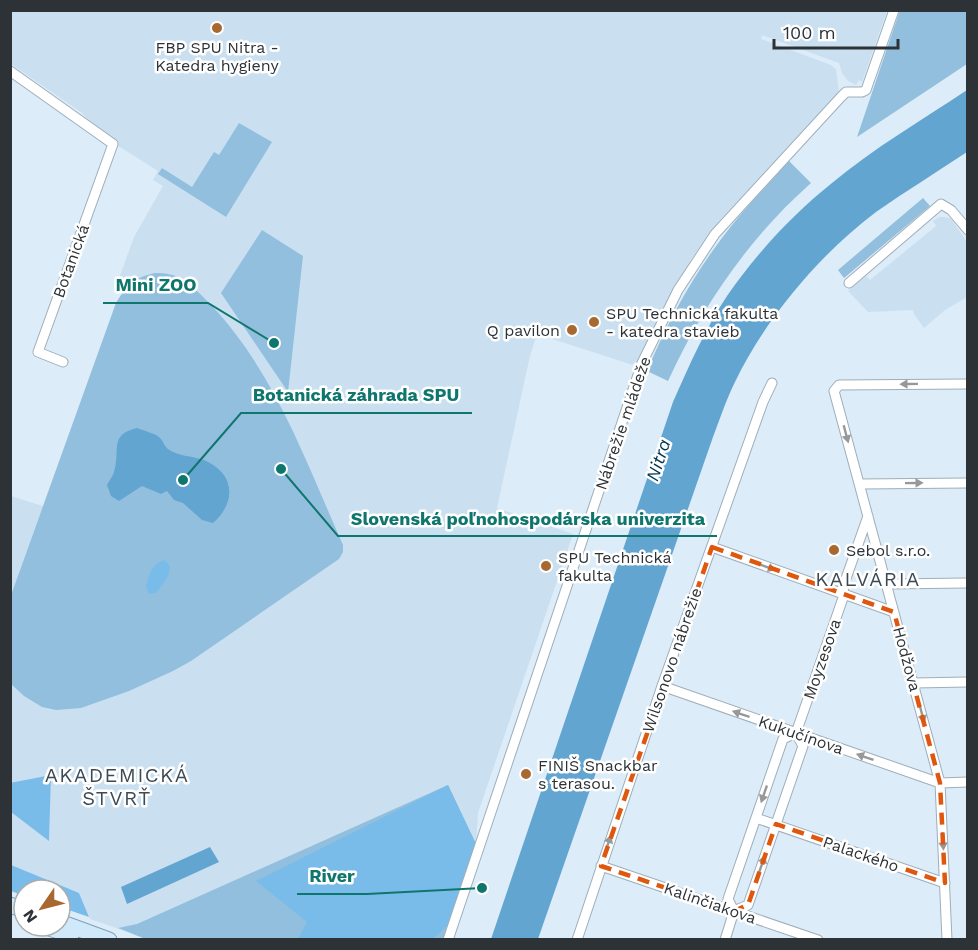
<svg xmlns="http://www.w3.org/2000/svg" width="978" height="950" font-family="'Work Sans',sans-serif">
<style>
.built{fill:#cae0f1}
.green{fill:#92bfde}
.forest{fill:#7abce9}
.water{fill:#63a5d1}
.lines{fill:none;stroke-linecap:round;stroke-linejoin:round}
.minor-casing{stroke:#9faeb9;stroke-width:11}
.primary-casing{stroke:#819fb5;stroke-width:17}
.minor{stroke:#fff;stroke-width:9}
.primary{stroke:#cfe9fb;stroke-width:15}
.oneway{fill:#96989a}
.marked{fill:none;stroke:#df570e;stroke-width:4.5;stroke-dasharray:12 8;stroke-linejoin:round}
.poi-dot{fill:#a86931;stroke:#fff;stroke-width:2}
.labels{text-anchor:middle;dominant-baseline:central;stroke-width:5;stroke-linejoin:round;paint-order:stroke}
.poi-label{font-size:16px;fill:#2c3236;stroke:#fff;text-anchor:start}
.street-label{font-size:16px;fill:#2c3236;stroke:#fff}
.water-label{font-size:18px;font-style:italic;fill:#003653;stroke:#fff}
.quarter-label{font-size:20px;letter-spacing:1.5px;fill:#3d4a54;stroke:#fff}
.leader{fill:none;stroke:#0f766e;stroke-width:2}
.callout-dot{fill:#0f766e;stroke:#fff;stroke-width:2}
.callout-label{font-size:18px;text-anchor:middle;font-weight:bold;fill:#0f766e;stroke:#fff;stroke-width:5;stroke-linejoin:round;paint-order:stroke}
</style>
<rect width="100%" height="100%" fill="#dcecf8"/>
<!-- built -->
<path class="built" d="M11 11H887L862 82 859 80 856 85 848 81 842 73 839 63 762 35 761 39 831 65 836 69 839 92 719 221 691 259 636 366 537 334 530 356 497 508 573 534 478 813 476 844 148 939 90 919 79 893 11 871V496L43 506 116 303 127 286 118 281 134 237 163 186 153 180 158 171 101 135 82 113 11 64Z
M939 217H945L951 219 967 242V297L945 310 924 328 914 314 913 310 868 312 848 291 866 276 870 280 936 226 933 221Z"/>
<!-- green -->
<path class="green" d="M900 10 967 11V64L857 137Z
M239 123 272 142 226 217 158 174 162 168 192 187 214 152 219 155Z
M789 161 811 183C749 238 703 305 668 381L647 371C667 323 691 279 722 238 742 211 767 186 789 161Z
M923 198 930 206 844 278 838 270Z
M262 230 303 256 288 392 221 293Z
M155 273C164 273 174 274 182 279 193 286 203 297 212 306 275 373 306 462 343 545V552L339 559 191 661 173 671 129 691 81 708 56 710 42 707 24 696 11 684 10 598 14 587 116 303C128 284 133 278 155 273Z
M448 785 476 844 444 939 148 940 118 928 137 924Z"/>
<!-- forest -->
<path class="forest" d="M165 560 170 567 168 577 156 593 149 594 146 587C149 574 152 563 165 560Z
M51 775 49 841 11 812 10 783Z
M448 785 476 844 449 924 433 939H298L307 922 256 881Z
M11 865 79 893 89 917 60 907V890H24V896L11 891Z"/>
<!-- water -->
<path class="water" d="M967 90V152C937 172 906 191 876 212 820 254 765 319 735 382 726 400 720 419 713 437L538 939H491L673 402C689 366 705 329 727 296 756 254 792 215 832 183 874 148 922 120 967 90Z
M137 428C144 431 154 433 159 437 163 440 164 446 168 449 177 456 192 456 204 460 235 473 237 502 213 523L202 520 183 503 174 500 167 491 161 494 142 486 119 501 111 496 107 485C109 481 113 476 114 472 121 450 108 435 137 428Z
M210 847 219 862 127 904 121 887Z"/>
<g class="lines">
<!-- minor casing -->
<g class="minor-casing">
<path id="minor" d="M10 71 113 144 38 352 63 362
M849 283 941 204 951 210 968 230
M860 484 968 483
M712 547 894 612
M886 584 968 583
M914 683 968 682
M662 686 940 783 968 782
M796 733 844 595 843 587 868 516
M756 818 945 883
M601 866 818 940
M448 940 642 363 678 290 715 234 840 98 846 92H862L866 90 894 10
M577 940 662 686 763 402 772 383
M725 940 734 911 728 899 783 739 796 733 803 746 748 905 734 911
M947 940 940 783 834 391 839 385 968 384"/>
</g>
<!-- primary casing -->
<g class="primary-casing">
<path id="primary" d="M10 905 24 910
M60 922 109 940
M43 926 71 935"/>
</g>
<!-- minor -->
<use href="#minor" class="minor"/>
<!-- primary -->
<use href="#primary" class="primary"/>
</g>
<!-- one-way arrows -->
<defs><path id="oneway-solid" d="M-6-.8H1V-3.2L6.5 0L1 3.2V.8H-6Z" transform="scale(1.5)"/></defs>
<g class="oneway">
<use href="#oneway-solid" transform="translate(909 384) rotate(179)"/>
<use href="#oneway-solid" transform="translate(846 434) rotate(75)"/>
<use href="#oneway-solid" transform="translate(914 483) rotate(-1)"/>
<use href="#oneway-solid" transform="translate(767 567) rotate(20)"/>
<use href="#oneway-solid" transform="translate(741 714) rotate(-161)"/>
<use href="#oneway-solid" transform="translate(922 714) rotate(75)"/>
<use href="#oneway-solid" transform="translate(865 757) rotate(-161)"/>
<use href="#oneway-solid" transform="translate(764 794) rotate(109)"/>
<use href="#oneway-solid" transform="translate(943 841) rotate(87)"/>
<use href="#oneway-solid" transform="translate(608 844) rotate(-71)"/>
<use href="#oneway-solid" transform="translate(762 864) rotate(-71)"/>
</g>
<!-- marked area -->
<path class="marked" d="M712 547 894 612 940 783 945 883 776 824 748 905 734 911 601 866Z"/>
<!-- markers -->
<g class="poi-dot">
<circle cx="217" cy="28" r="6"/>
<circle cx="594" cy="322" r="6"/>
<circle cx="572" cy="330" r="6"/>
<circle cx="834" cy="550" r="6"/>
<circle cx="546" cy="566" r="6"/>
<circle cx="526" cy="774" r="6"/>
</g>
<g class="labels">
<!-- poi labels -->
<g class="poi-label">
<text x="217" y="47" text-anchor="middle">FBP SPU Nitra -<tspan x="217" dy="18">Katedra hygieny</tspan></text>
<text x="606" y="313">SPU Technická fakulta<tspan x="606" dy="18">- katedra stavieb</tspan></text>
<text x="560" y="330" text-anchor="end">Q pavilon</text>
<text x="846" y="550">Sebol s.r.o.</text>
<text x="558" y="557">SPU Technická<tspan x="558" dy="18">fakulta</tspan></text>
<text x="538" y="765">FINIŠ Snackbar<tspan x="538" dy="18">s terasou.</tspan></text>
</g>
<!-- street labels -->
<g class="street-label">
<text transform="translate(71 261) rotate(-70)">Botanická</text>
<text transform="translate(623 423) rotate(-71)">Nábrežie mládeže</text>
<text transform="translate(822 659) rotate(-71)">Moyzesova</text>
<text transform="translate(907 659) rotate(75)">Hodžova</text>
<text transform="translate(672 660) rotate(-71)">Wilsonovo nábrežie</text>
<text transform="translate(801 735) rotate(19)">Kukučínova</text>
<text transform="translate(861 854) rotate(19)">Palackého</text>
<text transform="translate(710 903) rotate(19)">Kalinčiakova</text>
</g>
<!-- water labels -->
<g class="water-label">
<text transform="translate(658 460) rotate(-72)">Nitra</text>
</g>
<!-- quarter labels -->
<g class="quarter-label">
<text x="868" y="579">KALVÁRIA</text>
<text x="117" y="775">AKADEMICKÁ<tspan x="117" dy="23">ŠTVRŤ</tspan></text>
</g>
</g>
<!-- callouts -->
<path class="leader" d="M274 343L208 303H103M183 480L241 413H472M281 469L338 536H717M482 888L367 894H297"/>
<g class="callout-dot">
<circle cx="274" cy="343" r="6"/>
<circle cx="183" cy="480" r="6"/>
<circle cx="281" cy="469" r="6"/>
<circle cx="482" cy="888" r="6"/>
</g>
<g class="callout-label">
<text x="156" y="291">Mini ZOO</text>
<text x="356" y="401">Botanická záhrada SPU</text>
<text x="528" y="525">Slovenská poľnohospodárska univerzita</text>
<text x="332" y="882">River</text>
</g>
<!-- border -->
<rect width="978" height="950" fill="none" stroke="#2c3236" stroke-width="24"/>
<!-- north arrow -->
<g transform="translate(42 908) rotate(235)"><circle r="28" fill="#ffffff" stroke="#abadaf" stroke-width="1.5"/>
<path d="M0-4.5L10 22L0 15L-10 22Z" fill="#a86931"/>
<text y="-9" font-size="16" font-weight="bold" text-anchor="middle" fill="#2c3236">N</text>
</g>
<!-- scale -->
<path d="M774 39v9h124v-9" fill="none" stroke="#2c3236" stroke-width="3"/>
<text x="783" y="39" font-size="18" fill="#2c3236" stroke="#ffffff" stroke-width="4.5" paint-order="stroke">100 m</text>
</svg>
